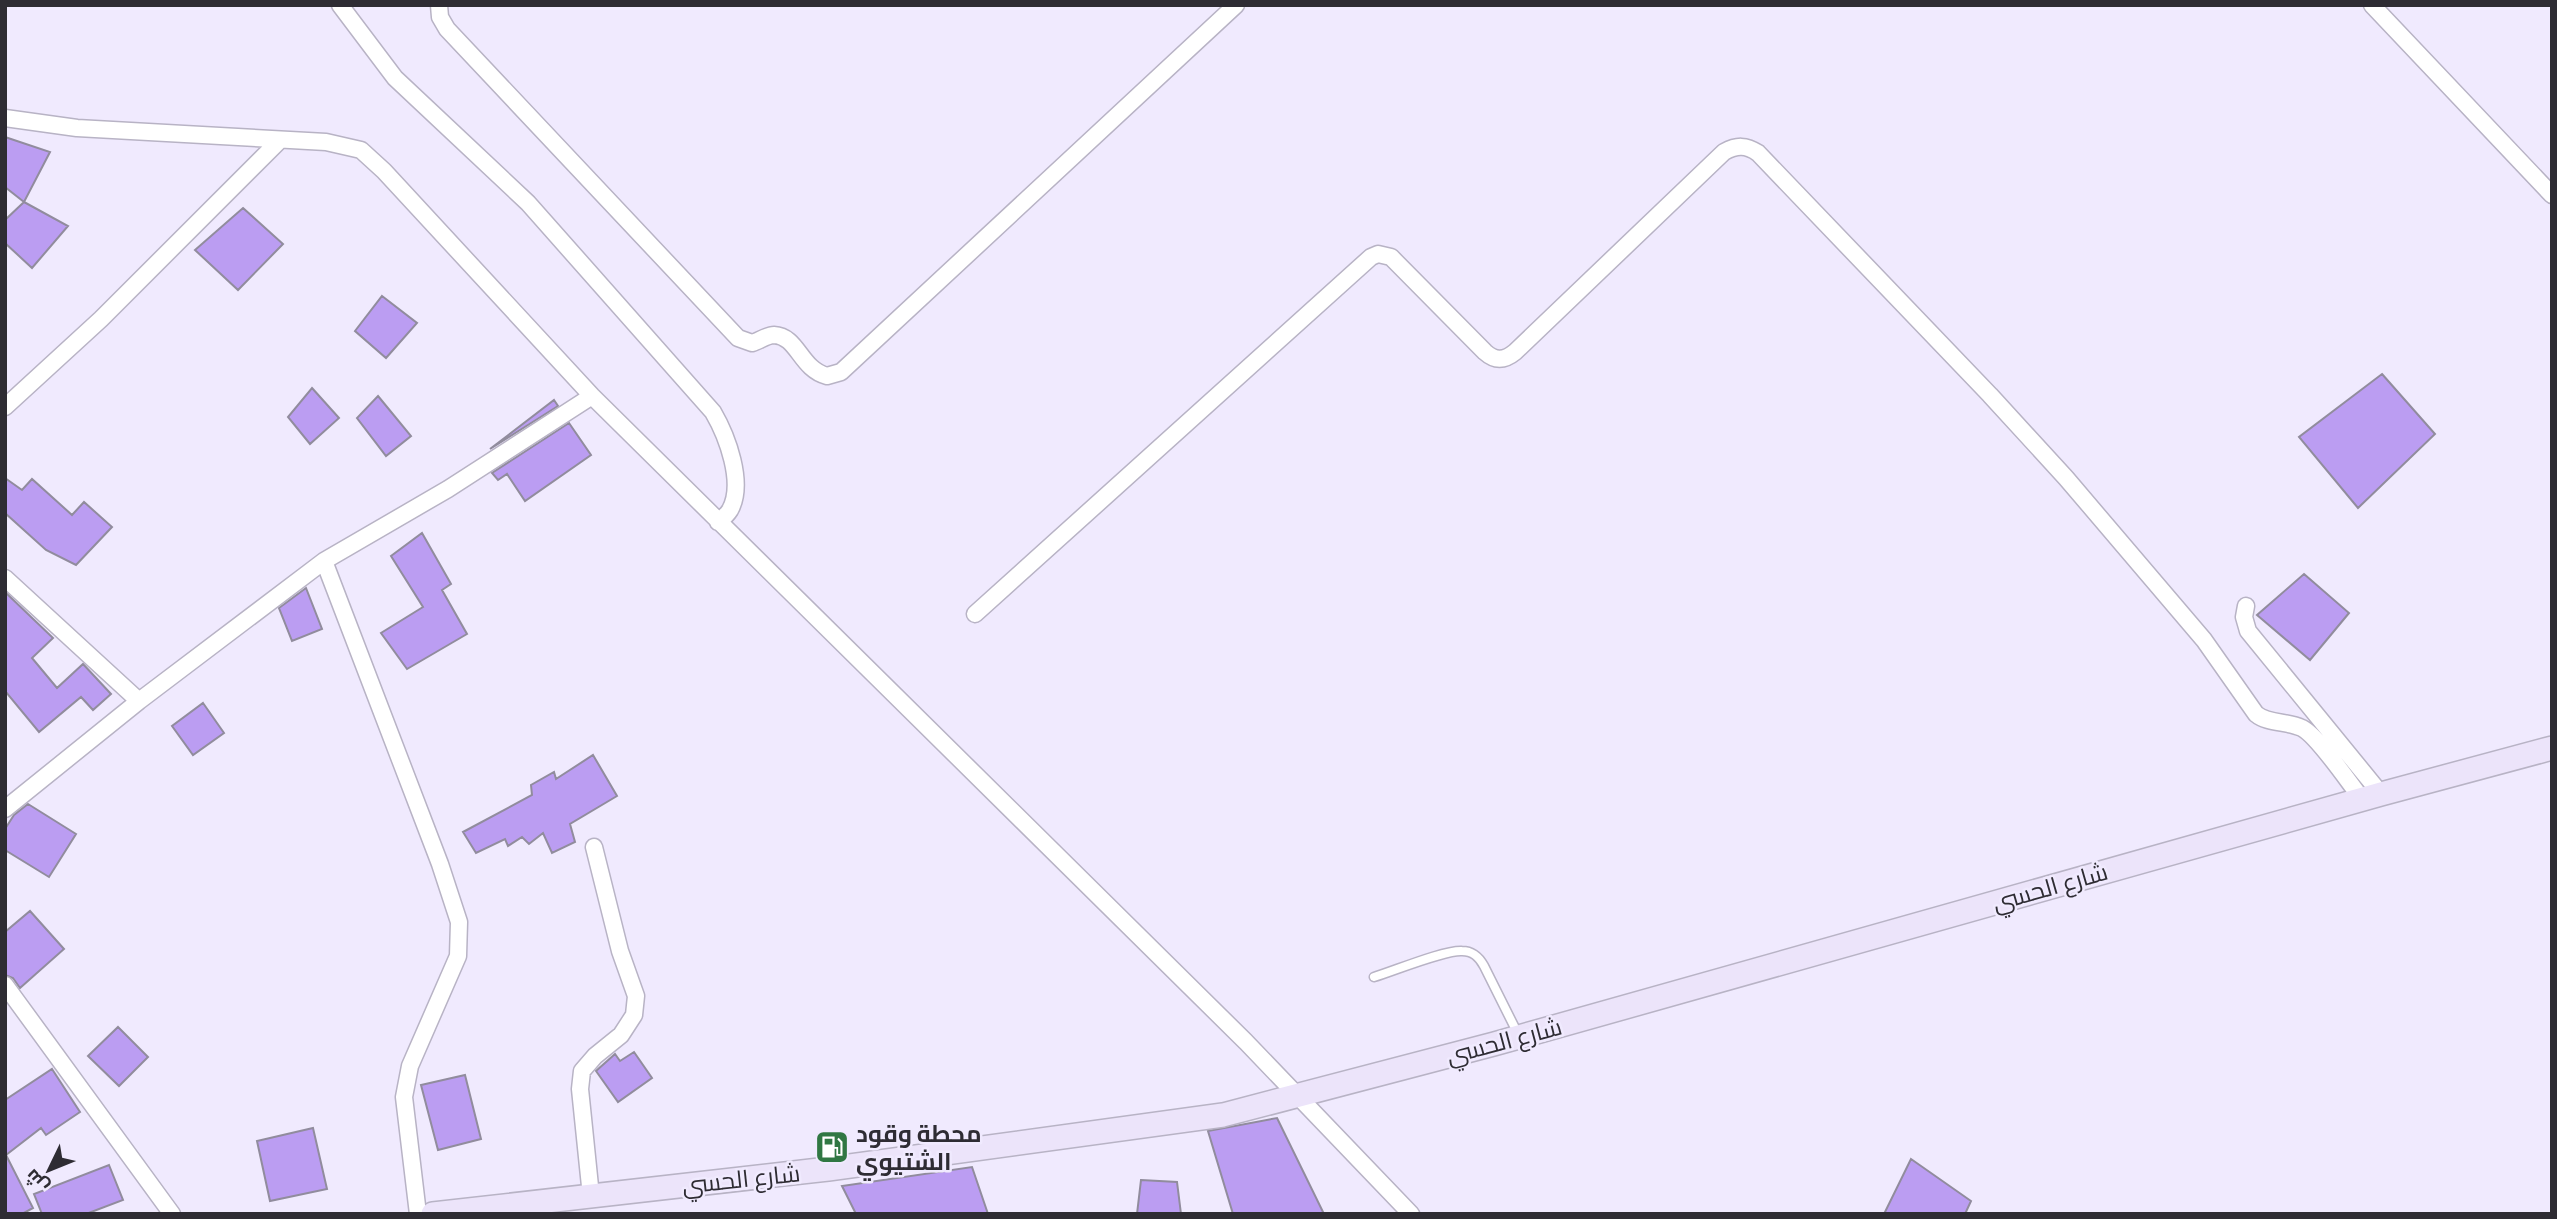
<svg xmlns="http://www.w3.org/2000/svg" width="2557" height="1219" font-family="'PT Sans Narrow',Cairo,sans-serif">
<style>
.building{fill:#bb9df2;stroke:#918c9d;stroke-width:2}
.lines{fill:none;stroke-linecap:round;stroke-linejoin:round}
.lane-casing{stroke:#b8b3c5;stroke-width:11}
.street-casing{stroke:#b8b3c5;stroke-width:19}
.secondary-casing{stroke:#b8b3c5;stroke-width:26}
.lane{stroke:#fff;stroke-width:8}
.street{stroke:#fff;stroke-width:16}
.secondary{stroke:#ece4fa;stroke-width:23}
.labels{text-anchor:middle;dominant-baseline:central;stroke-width:5;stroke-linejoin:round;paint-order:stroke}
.street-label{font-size:24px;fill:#2e2c33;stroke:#f0eafe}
.poi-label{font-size:24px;font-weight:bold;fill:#2e2c33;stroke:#f0eafe;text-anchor:start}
</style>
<rect width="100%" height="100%" fill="#f0eafe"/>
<!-- building -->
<path class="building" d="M5 137 50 152 24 202 5 187Z
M24 202 68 226 32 268 5 243V220Z
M243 208 283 244 238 290 195 250Z
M382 296 417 323 386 358 355 331Z
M2382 374 2435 434 2358 508 2299 437Z
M312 388 339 418 310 444 288 417Z
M378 396 411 436 386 456 357 418Z
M554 400 558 406 490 449Z
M569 423 591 455 525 501 507 474 498 480 492 473Z
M5 478 22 490 32 479 72 515 84 502 112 527 76 565 46 550 5 513Z
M422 533 451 584 442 590 467 634 407 669 381 633 423 607 391 556Z
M2304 574 2349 613 2310 660 2257 615Z
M306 588 322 629 292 641 279 608Z
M5 592 53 638 32 658 57 688 83 664 111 694 93 710 81 697 39 732 5 691Z
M203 703 224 733 193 755 172 726Z
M593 755 617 796 570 824 575 842 552 853 543 833 529 844 522 837 508 846 505 839 476 853 463 832 532 795 531 785 554 772 556 779Z
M28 804 76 834 49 877 5 850V829L14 815Z
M30 911 64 949 20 988 13 978 5 975V932Z
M118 1027 148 1057 119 1086 88 1056Z
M634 1052 652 1078 618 1102 596 1071 615 1054 620 1061Z
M52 1069 80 1112 46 1135 41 1128 6 1155 33 1208 22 1214H5V1100Z
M465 1075 481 1139 438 1150 421 1085Z
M1277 1118 1324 1214H1233L1208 1131Z
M313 1128 327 1189 270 1201 257 1141Z
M1911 1159 1971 1201 1965 1214H1884Z
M109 1165 123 1200 86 1214H42L34 1194Z
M972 1167 988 1214H856L842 1186Z
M1141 1180 1177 1182 1181 1214H1137Z"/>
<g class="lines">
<!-- lane casing -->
<g class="lane-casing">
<path id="lane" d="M1374 977C1394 971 1444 950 1462 951 1473 951 1479 957 1484 966L1518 1034"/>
</g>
<!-- street casing -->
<g class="street-casing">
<path id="street" d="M340 5 395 78 528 203 713 412C727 436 745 483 730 510 727 515 722 519 718 522
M439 5 440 17 447 29 738 338 752 343C759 341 767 335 774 335 798 336 800 369 827 376L841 372 1236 5
M2372 5 2552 195
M5 118 77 128 326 142 361 150 384 171 592 396 1246 1042 1411 1214
M5 407 101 319 280 140
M324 561 440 864 459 922 458 956 410 1066 404 1097 418 1214
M5 578 139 701
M2246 606 2244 617 2248 631 2381 794
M975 614 1371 257 1378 254 1391 257 1485 352C1495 361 1504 361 1515 352L1724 152C1737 145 1746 145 1758 153L1990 395 2066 478 2204 640 2256 714C2268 724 2287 721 2302 728 2318 736 2349 783 2362 799
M5 809 139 701 324 561 448 489 592 396
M5 985 172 1214
M591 1196 580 1089 582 1071 595 1056 621 1035 634 1015 636 996 620 951 594 847"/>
</g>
<!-- secondary casing -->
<g class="secondary-casing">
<path id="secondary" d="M433 1214 828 1169 1223 1115 1494 1044 2381 794 2552 748"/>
</g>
<!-- lane -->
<use href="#lane" class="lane"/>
<!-- street -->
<use href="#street" class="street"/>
<!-- secondary -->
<use href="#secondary" class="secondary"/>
</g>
<!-- icons -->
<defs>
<g id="fuel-square" transform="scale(1.75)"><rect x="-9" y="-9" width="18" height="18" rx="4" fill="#307743" stroke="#f0eafe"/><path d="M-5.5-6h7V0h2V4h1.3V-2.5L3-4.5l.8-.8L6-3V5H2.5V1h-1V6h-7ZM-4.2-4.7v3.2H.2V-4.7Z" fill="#fff"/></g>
</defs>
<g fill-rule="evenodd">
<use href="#fuel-square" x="832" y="1147"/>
</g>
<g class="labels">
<!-- street labels -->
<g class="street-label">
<text transform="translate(2050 887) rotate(-16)">شارع الحسي</text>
<text transform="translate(1504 1041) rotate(-15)">شارع الحسي</text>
<text transform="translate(741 1179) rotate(-6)">شارع الحسي</text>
</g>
<!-- poi labels -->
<g class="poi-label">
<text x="856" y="1133">محطة وقود<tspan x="856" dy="28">الشتيوي</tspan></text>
</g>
</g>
<!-- border -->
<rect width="2557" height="1219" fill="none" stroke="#2e2c33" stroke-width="14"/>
<!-- north arrow -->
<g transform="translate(49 1170) rotate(227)" stroke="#f0eafe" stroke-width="5" paint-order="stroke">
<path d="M0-5L12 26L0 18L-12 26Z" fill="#2e2c33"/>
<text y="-10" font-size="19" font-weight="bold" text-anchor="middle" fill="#2e2c33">ش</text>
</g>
</svg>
